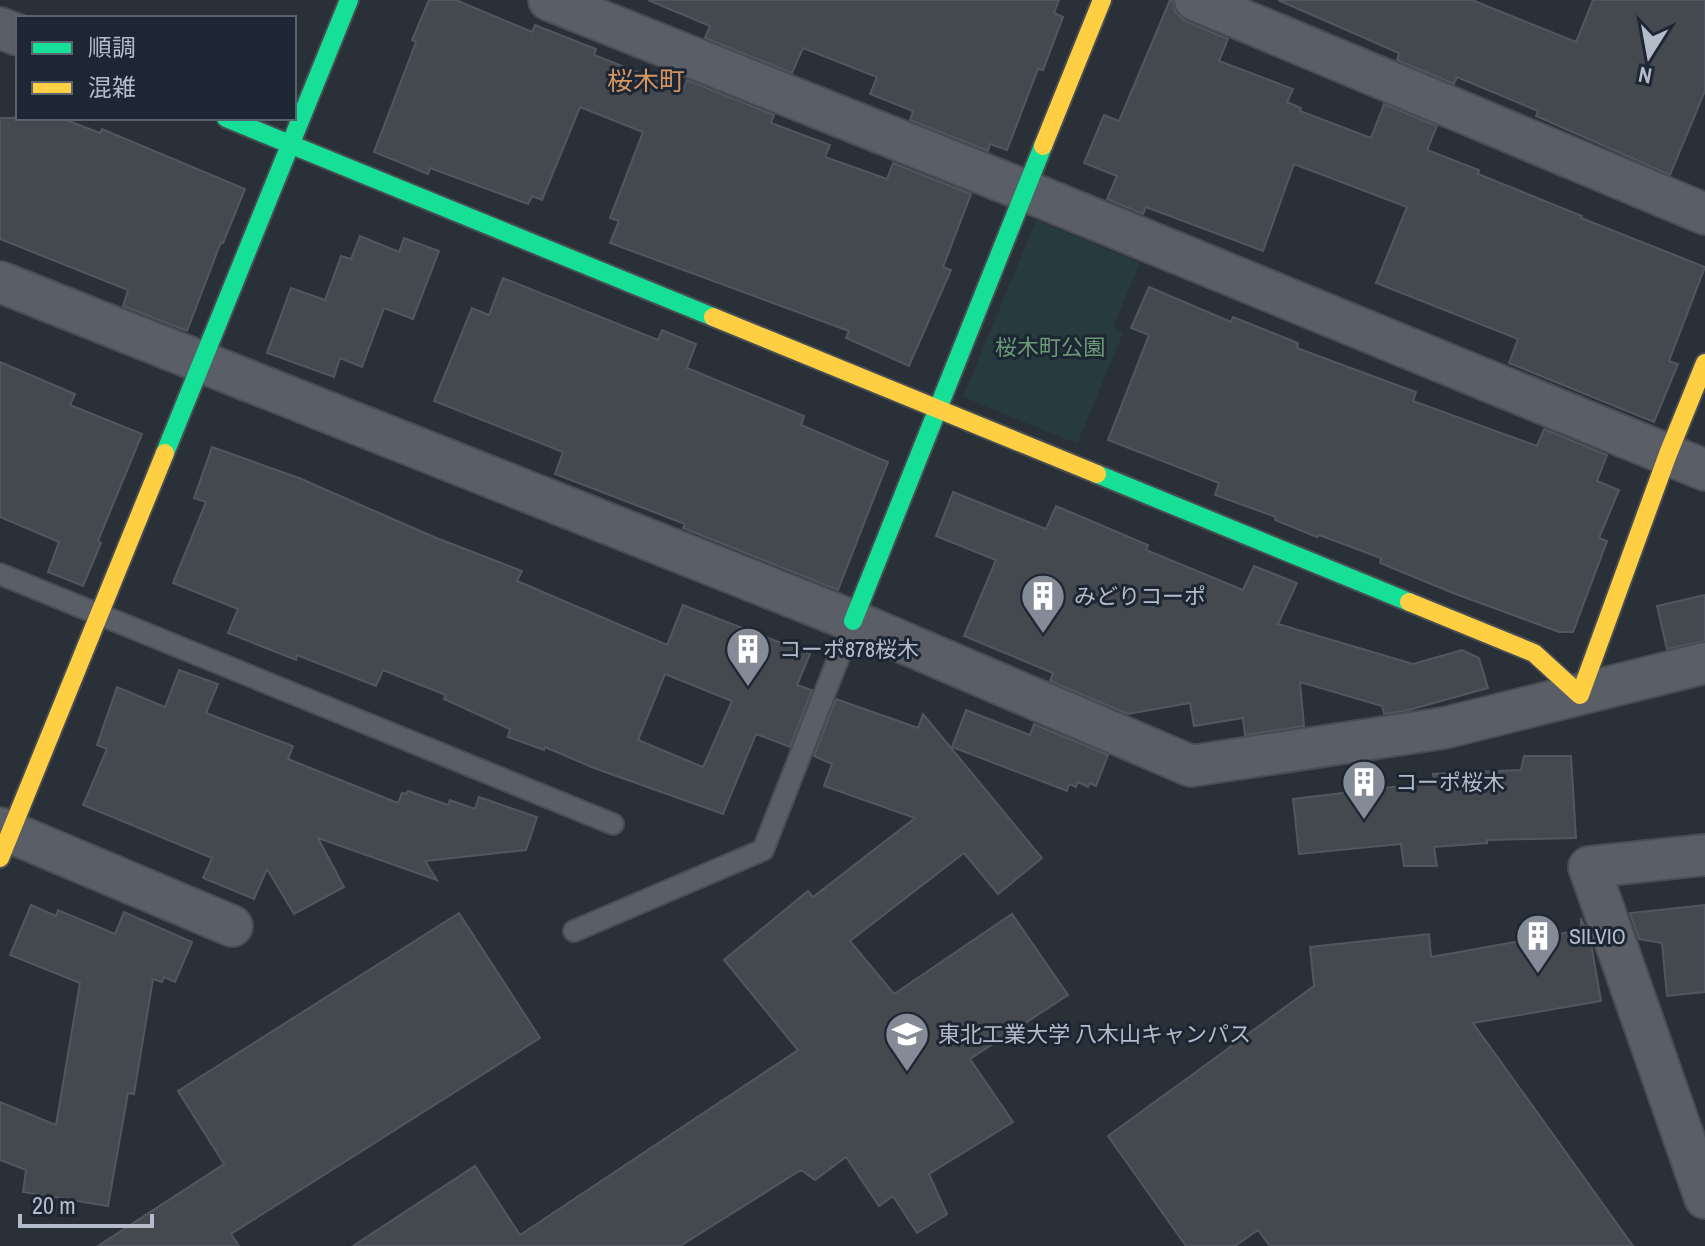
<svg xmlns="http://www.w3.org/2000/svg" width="1705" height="1246" font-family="'Archivo Narrow','Noto Sans JP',sans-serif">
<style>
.green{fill:#273a3e}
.building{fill:#444950;stroke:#52575f;stroke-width:2;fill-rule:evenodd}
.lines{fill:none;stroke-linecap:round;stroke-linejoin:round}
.lane-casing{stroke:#484c53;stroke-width:24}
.street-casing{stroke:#484c53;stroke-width:44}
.fast-casing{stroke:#484c53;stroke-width:22}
.slow-casing{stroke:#484c53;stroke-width:22}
.lane{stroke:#5a5e66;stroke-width:20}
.street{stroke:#5a5e66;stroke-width:40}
.fast{stroke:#16e098;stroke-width:18}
.slow{stroke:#ffcf43;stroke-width:18}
.labels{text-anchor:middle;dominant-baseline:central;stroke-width:6;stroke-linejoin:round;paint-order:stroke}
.park-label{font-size:22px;fill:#6b9a76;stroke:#1d2633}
.poi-label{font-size:22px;fill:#b4bcc9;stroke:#1d2633;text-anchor:start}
.quarter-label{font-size:26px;fill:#d59563;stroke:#1d2633}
</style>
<rect width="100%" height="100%" fill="#2a3038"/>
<!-- green -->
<path class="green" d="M1036 220 1140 263 1113 327 1123 333 1077 444 963 397Z"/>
<!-- building -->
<path class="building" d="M429 0H456L532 32 535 25 596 49 594 55 683 90 687 80 774 115 771 123 830 145 825 157 887 179 893 163 971 194 943 267 951 270 909 366 846 338 849 331 610 243 619 221 610 218 643 132 580 107 542 200 532 196 528 204 430 168 428 174 374 152 416 42 412 40Z
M648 0H1059L1054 13 1063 17 1043 70 1038 69 1007 150 990 144 988 151 910 120 913 111 870 94 877 77 803 48 792 73 705 38 710 26Z
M1170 0H1172L1176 13 1185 21 1228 39 1219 61 1293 89 1287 102 1301 108 1300 111 1371 138 1384 104 1437 126 1427 150 1479 170 1478 174 1582 216 1581 218 1705 267 1669 361 1678 364 1654 422 1509 363 1518 339 1376 283 1407 207 1294 164 1263 251 1146 207 1143 214 1107 199 1117 176 1084 163 1104 115 1119 121Z
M1278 0H1472L1576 42 1593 0H1705V91L1670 175 1536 116 1538 111 1457 77 1454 84 1397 60 1399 53Z
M0 118H61L100 133 102 129 245 189 223 243 221 242 187 331 123 306 128 290 0 239Z
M360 236 399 252 404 238 439 251 413 319 384 308 362 367 340 358 334 377 267 353 291 288 325 300 341 256 351 259Z
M503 278 658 340 662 330 696 344 687 368 804 416 801 425 888 462 838 590 683 528 685 524 555 474 563 452 434 401 472 308 489 315Z
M1149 287 1231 322 1233 317 1298 343 1297 348 1416 392 1413 401 1537 446 1544 429 1607 455 1597 481 1619 490 1599 538 1607 541 1573 632H1559L1453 593 1380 563 1381 558 1319 535 1317 537 1275 520 1276 517 1215 495 1219 483 1108 440 1149 335 1131 328Z
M0 362 75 394 70 405 142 434 98 541 101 543 83 586 48 572 59 542 0 517Z
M212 447 299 478 434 537 522 571 517 581 667 645 683 605 810 654 797 685 812 690 790 747 756 734 723 814 594 768 545 747 544 750 508 737 510 729 444 699 446 695 383 670 376 686 297 655 296 660 228 633 238 609 173 583 206 502 194 498ZM665 674 732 701 703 767 638 740Z
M953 492 1046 529 1056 506 1148 545 1146 550 1243 590 1254 566 1297 583 1278 624 1413 664 1462 650 1479 658 1488 688 1405 711 1384 714 1382 706 1300 682 1304 726 1245 735 1243 718 1194 726 1190 703 1128 714 1050 681 1053 673 964 636 996 560 936 536Z
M1705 595V641L1667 649 1657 606Z
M179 670 218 684 206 713 293 746 288 759 398 803 402 793 406 794 408 791 448 805 450 800 475 809 479 797 537 817 526 850 425 861 437 880 318 838 344 887 294 914 267 869 254 899 203 878 212 858 83 805 107 749 97 745 117 687 165 707Z
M836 699 918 728 923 714 1042 858 998 894 964 853 850 941 894 994 1012 914 1068 995 970 1059 1013 1122 929 1174 947 1214 917 1233 893 1196 879 1206 846 1157 815 1180 801 1170 680 1246H353L475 1166 520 1235 798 1050 724 960 808 891 813 897 915 818 824 786 832 764 814 756Z
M966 710 1030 735 1034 724 1108 755 1096 786 1090 783 1088 787 1078 782 1076 787 1069 784 1067 791 952 747Z
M1524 756H1571L1576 838 1487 840V843L1434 847 1437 866H1404L1401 844 1299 854 1293 799 1435 782 1433 774 1521 770Z
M31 905 56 916 58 910 115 934 124 912 192 942 175 982 164 977 162 982 153 979 134 1094 128 1093 108 1206 23 1192 26 1170 0 1160V1102L56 1125 80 983 10 955Z
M1705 905V992L1667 996 1662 943 1639 939 1630 913Z
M459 913 540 1038 231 1234 239 1246H98L224 1164 178 1091Z
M1581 918 1591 943 1601 1001 1473 1023 1633 1246H1270L1258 1230 1235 1246H1186L1108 1136 1314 986 1310 947 1429 934 1431 957 1581 930Z"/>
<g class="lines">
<!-- lane casing -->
<g class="lane-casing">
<path id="lane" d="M0 574 613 824
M574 931 763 850 853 621"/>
</g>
<!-- street casing -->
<g class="street-casing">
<path id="street" d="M549 0 1026 191 1705 470
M1195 0 1705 214
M0 28 18 35
M0 282 853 621 1191 766 1444 728 1705 663
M0 828 232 926
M1705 855 1589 867 1705 1198"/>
</g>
<!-- fast casing -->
<g class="fast-casing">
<path id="fast" d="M226 118 713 317
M165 453 349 0
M1097 474 1409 602
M853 621 1043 146"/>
</g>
<!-- slow casing -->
<g class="slow-casing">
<path id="slow" d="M1043 146 1102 0
M713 317 1097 474
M1409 602 1534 653 1580 695 1668 454 1705 363
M0 858 165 453"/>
</g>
<!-- lane -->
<use href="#lane" class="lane"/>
<!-- street -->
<use href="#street" class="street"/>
<!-- fast -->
<use href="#fast" class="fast"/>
<!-- slow -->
<use href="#slow" class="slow"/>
</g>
<!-- icons -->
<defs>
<g id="building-pin" transform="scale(2.3)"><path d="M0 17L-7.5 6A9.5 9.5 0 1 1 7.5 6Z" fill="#848b96" stroke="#1d2633"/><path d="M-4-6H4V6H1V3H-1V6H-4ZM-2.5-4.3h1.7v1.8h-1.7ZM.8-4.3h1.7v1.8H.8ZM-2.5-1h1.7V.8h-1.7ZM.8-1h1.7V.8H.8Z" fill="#fff"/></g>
<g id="university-pin" transform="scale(2.3)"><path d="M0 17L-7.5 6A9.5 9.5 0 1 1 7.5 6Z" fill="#848b96" stroke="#1d2633"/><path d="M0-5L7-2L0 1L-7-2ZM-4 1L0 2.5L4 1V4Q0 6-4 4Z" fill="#fff"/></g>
</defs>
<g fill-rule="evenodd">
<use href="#building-pin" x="1043" y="596"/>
<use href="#building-pin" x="748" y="649"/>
<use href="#building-pin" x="1364" y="782"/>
<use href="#building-pin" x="1538" y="936"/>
<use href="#university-pin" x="907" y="1034"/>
</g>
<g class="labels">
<!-- park labels -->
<g class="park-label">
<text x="1050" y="347">桜木町公園</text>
</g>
<!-- poi labels -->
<g class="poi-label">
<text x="1074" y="596">みどりコーポ</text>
<text x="779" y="649">コーポ878桜木</text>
<text x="1395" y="782">コーポ桜木</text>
<text x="1569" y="936">SILVIO</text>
<text x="938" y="1034">東北工業大学 八木山キャンパス</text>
</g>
<!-- quarter labels -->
<g class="quarter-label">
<text x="646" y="80">桜木町</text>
</g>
</g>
<!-- legend -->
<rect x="16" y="16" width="280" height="104" fill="#1d2633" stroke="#59626f" stroke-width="2"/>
<rect x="32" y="42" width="40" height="12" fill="#16e098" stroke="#59626f" stroke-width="2"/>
<text x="88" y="56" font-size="24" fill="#b4bcc9">順調</text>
<rect x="32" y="82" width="40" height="12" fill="#ffcf43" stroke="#59626f" stroke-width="2"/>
<text x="88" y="96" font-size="24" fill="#b4bcc9">混雑</text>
<!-- north arrow -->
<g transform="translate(1649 56) rotate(191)" stroke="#1d2633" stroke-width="6" paint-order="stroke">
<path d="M0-6L14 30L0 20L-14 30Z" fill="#b4bcc9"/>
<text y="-12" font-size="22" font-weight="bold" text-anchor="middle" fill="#b4bcc9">N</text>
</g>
<!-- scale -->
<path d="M20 1214v12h132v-12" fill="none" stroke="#b4bcc9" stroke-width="4"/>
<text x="32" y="1214" font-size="24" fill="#b4bcc9" stroke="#1d2633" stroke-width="6" paint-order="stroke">20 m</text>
</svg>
